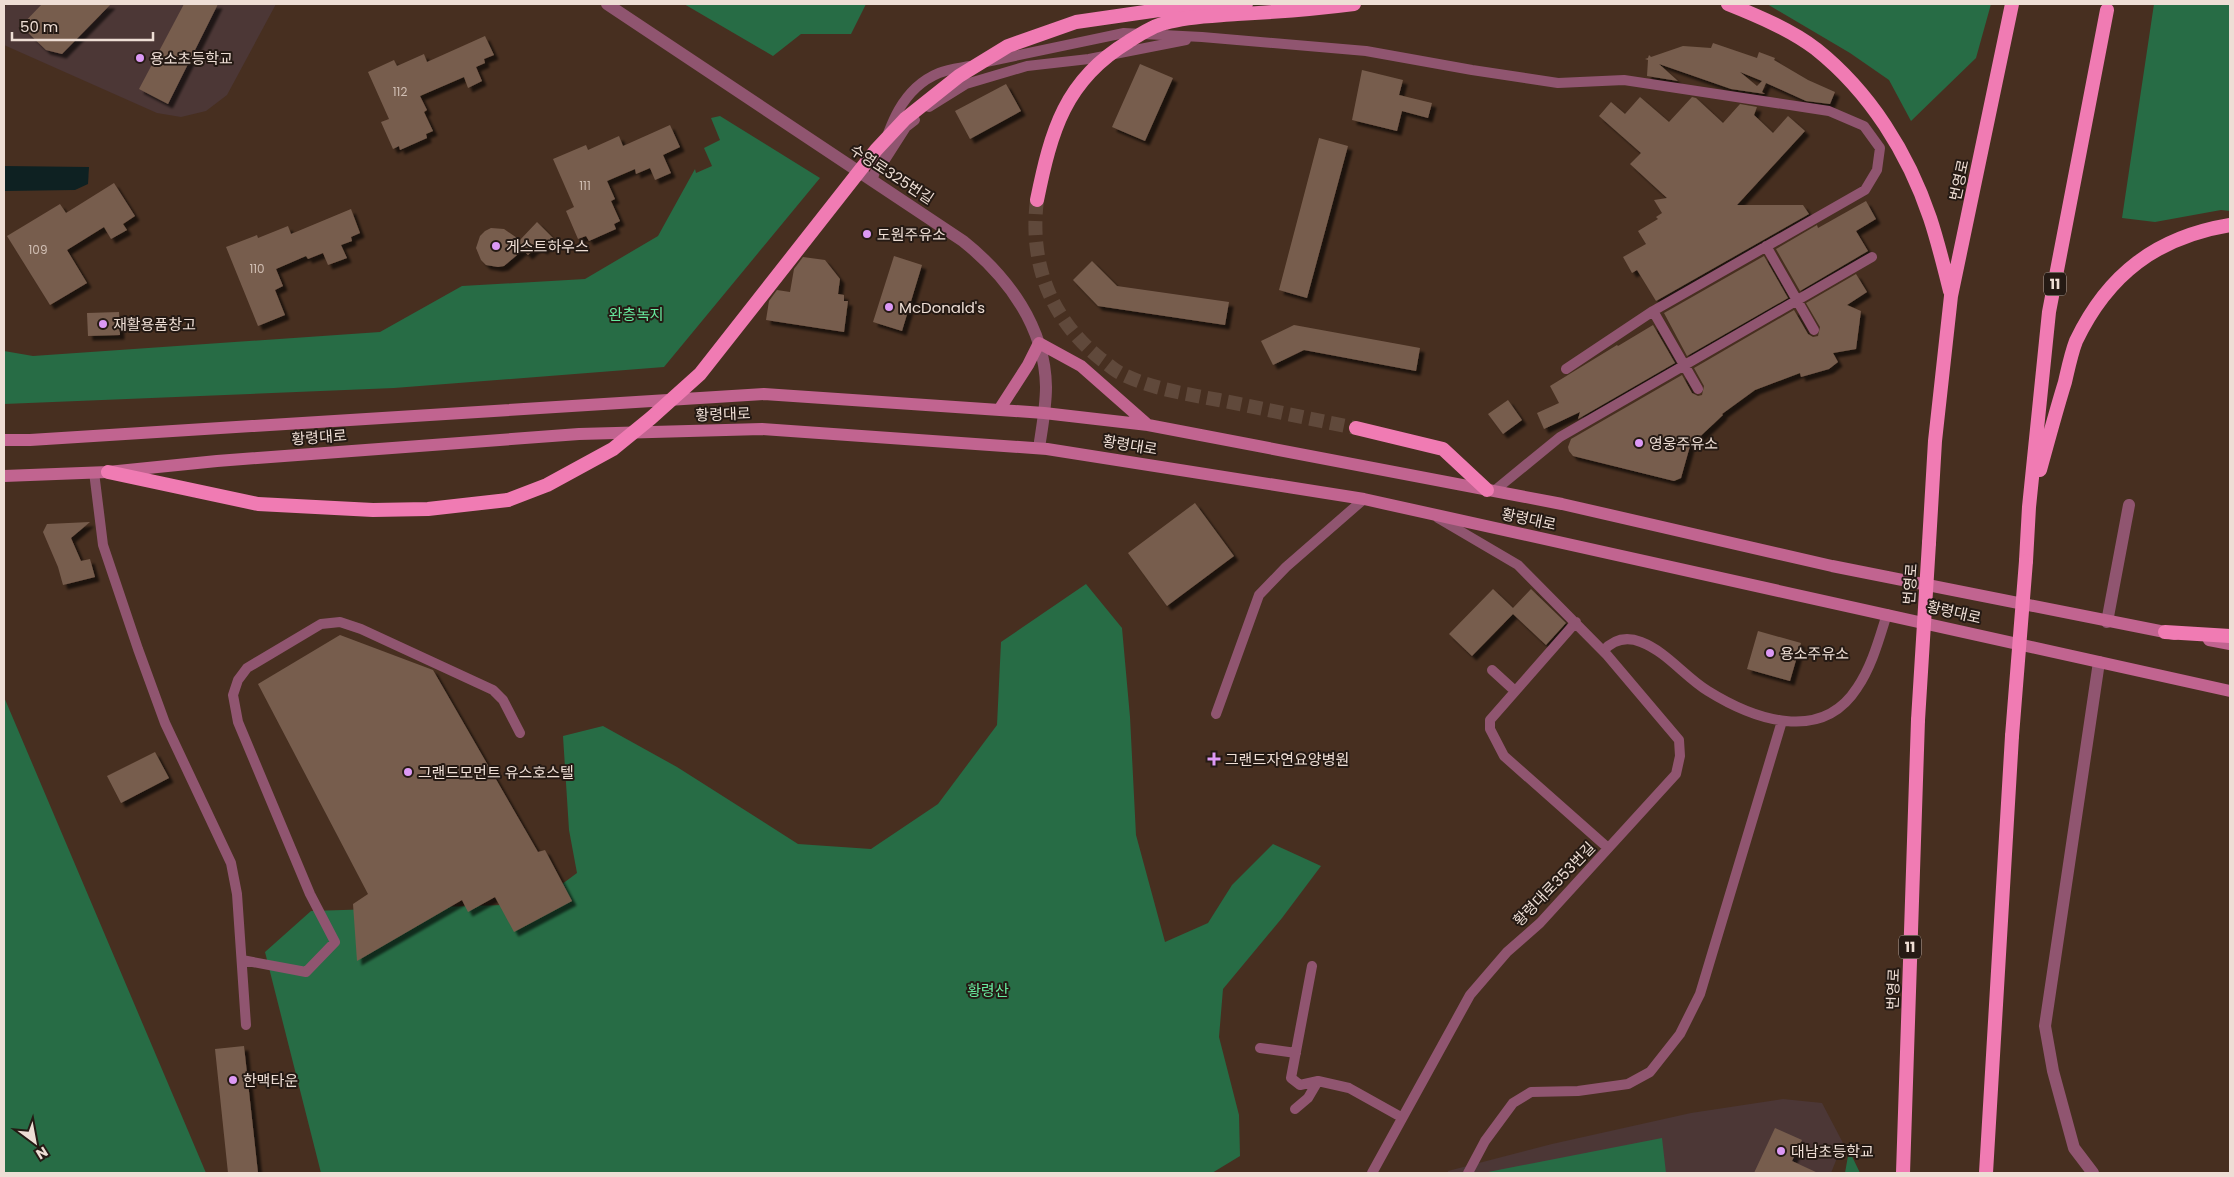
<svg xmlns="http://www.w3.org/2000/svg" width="2234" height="1177" font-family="Poppins,'Noto Sans KR',sans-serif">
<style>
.education{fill:#4c3736}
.green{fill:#276c45}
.water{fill:#0e2122}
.building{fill:#775d4d;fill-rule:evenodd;filter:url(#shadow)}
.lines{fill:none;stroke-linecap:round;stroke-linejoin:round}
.trunk-tunnel{stroke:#60493b;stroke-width:14;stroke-dasharray:14 7;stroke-linecap:butt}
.service{stroke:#905570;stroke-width:10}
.minor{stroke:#905570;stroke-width:12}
.tertiary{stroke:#905570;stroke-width:12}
.secondary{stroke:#c16490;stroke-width:12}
.trunk{stroke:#f07bb3;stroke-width:14}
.trunk-bridge{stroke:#f07bb3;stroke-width:14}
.poi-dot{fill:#dc99f5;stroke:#251a14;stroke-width:2}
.labels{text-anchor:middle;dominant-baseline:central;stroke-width:4;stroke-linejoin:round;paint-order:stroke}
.number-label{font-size:12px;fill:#d0beb3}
.shield{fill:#251a14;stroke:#b2a39b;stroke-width:1}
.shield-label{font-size:14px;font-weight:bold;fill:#eeded5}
.poi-label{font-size:15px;fill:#eeded5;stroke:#251a14;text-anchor:start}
.street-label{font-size:15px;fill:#eeded5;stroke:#251a14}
.park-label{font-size:15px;fill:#68eb9f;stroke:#251a14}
</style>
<defs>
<filter id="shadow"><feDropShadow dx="4.5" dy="4.5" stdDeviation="1" flood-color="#0009"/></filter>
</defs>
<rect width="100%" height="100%" fill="#472f20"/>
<!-- education -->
<path class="education" d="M7 4H276L227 95 206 111 181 117 157 113 4 45V9Z
M1783 1099 1822 1103 1843 1143 1831 1173H1448V1171L1552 1144 1691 1113Z"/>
<!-- green -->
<path class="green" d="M684 4H866L851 34H801L773 56Z
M1767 4H1991L1976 58 1911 121 1889 80 1850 53Z
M2154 4H2230V211L2221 210 2155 222 2122 218Z
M720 116 820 178 664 367 394 388 4 404V351L33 356 380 332 462 286 585 279 658 236 695 169 696 173 712 166 704 148 720 140 711 118Z
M1086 584 1122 628 1130 717 1136 835 1165 942 1208 923 1232 885 1273 844 1321 866 1282 918 1223 989 1219 1037 1239 1115 1240 1156 1212 1173H321L265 952 311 911 535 904 577 873 569 830 563 736 603 726 677 767 798 844 871 849 938 804 997 725 1001 642Z
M4 697 206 1173H4Z
M1662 1138 1666 1173H1488V1172Z
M1849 1150 1860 1173H1845Z"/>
<!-- water -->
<path class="water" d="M4 166 89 167 88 184 75 190 5 191Z"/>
<!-- building -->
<path class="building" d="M42 4H111L62 54 46 50 21 26Z
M184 4H218L168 104 139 89Z
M485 36 494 55 484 59 485 63 476 67 482 81 468 88 464 77 420 96 427 110 424 112 433 131 426 134 427 138 400 150 399 146 393 149 381 122 389 119 368 72 394 60 397 66 424 54 427 62Z
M1713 43 1757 58 1759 52 1775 58 1774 60 1808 80 1835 92 1830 104 1806 101 1766 83 1762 92 1765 94 1731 89 1659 64 1678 81 1647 76 1648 60 1645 59 1648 58 1649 55 1651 57 1683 46 1711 48ZM1740 72 1762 81 1757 86Z
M1140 64 1173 78 1145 141 1112 127Z
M1362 70 1403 80 1399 95 1432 103 1428 118 1402 111 1397 131 1352 120Z
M1006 84 1021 111 970 139 955 111Z
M1640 97 1669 122 1692 97 1696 98 1723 123 1740 104 1757 107 1754 115 1773 133 1788 116 1805 131 1737 205H1803L1809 214 1656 301 1637 270 1632 273 1623 257 1646 244 1638 231 1658 219 1656 217 1662 213 1654 200 1667 198 1630 164 1641 153 1599 116 1611 102 1625 114Z
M670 125 680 147 663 155 671 173 655 180 650 168 636 174 635 169 607 181 615 199 611 201 620 221 614 224 616 229 589 241 586 236 578 239 566 211 574 207 553 159 586 145 588 150 619 136 623 146Z
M1319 138 1348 146 1307 298 1279 290Z
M114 183 135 216 123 224 127 230 111 239 104 227 67 250 87 283 50 305 7 236 60 204 66 213Z
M1866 201 1876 219 1856 231 1868 251 1800 291 1776 249 1817 225 1818 228Z
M351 209 360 233 351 237 352 241 341 245 347 258 328 265 323 253 308 259 306 256 276 269 283 286 275 290 285 315 258 326 226 247 257 235 258 238 288 226 291 234Z
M537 222 554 239 543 250 538 246 528 255 523 250 504 266 498 267 486 265 481 260 476 248 480 236 485 231 491 228 504 229 520 240Z
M894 256 922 265 902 331 873 322Z
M1764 256 1788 298 1687 356 1664 313Z
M803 257 825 260 840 279 838 294 844 295V301H848L844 332 766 320 769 301 777 290 790 292 794 269Z
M1092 261 1117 286 1229 302 1225 325 1098 306 1073 280Z
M1856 274 1867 292 1847 305 1861 311 1856 349 1833 353 1838 362 1829 369 1801 377 1800 373 1755 390 1722 414 1723 415 1690 446 1681 478 1674 481 1573 456 1569 451 1568 447 1571 439 1682 375 1692 393 1698 396 1702 395 1704 386 1694 368 1794 310 1808 334 1813 337 1818 336 1820 327 1806 303Z
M119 312 120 335 88 336 87 313Z
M1294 325 1420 348 1416 371 1304 350 1273 365 1261 341Z
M1653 325 1675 363 1578 419 1580 412 1544 429 1537 413 1559 403 1550 386 1617 345 1618 346Z
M1508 400 1522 420 1503 434 1488 414Z
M1195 503 1234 556 1167 606 1128 553Z
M90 522 71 538 81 561 90 559 95 577 63 585 58 567 43 532 47 524Z
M1493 589 1513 608 1531 589 1566 623 1546 645 1513 614 1472 656 1449 634Z
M1758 631 1801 643 1790 681 1747 669Z
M340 635 433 670 538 852 545 850 572 901 514 932 495 897 468 912 462 900 357 961 353 904 368 894 258 684Z
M155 752 169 778 121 803 107 776Z
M244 1046 258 1173H228L215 1049Z
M1775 1128 1802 1140 1792 1161 1818 1173H1754Z"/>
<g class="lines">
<!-- trunk-tunnel -->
<path class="trunk-tunnel" d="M1037 200C1029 264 1051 320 1102 360 1109 365 1116 372 1124 375 1153 389 1187 394 1219 400 1265 409 1310 419 1356 428"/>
<!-- service -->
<path class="service" d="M986 62 1124 33 1202 37 1366 51 1472 70 1558 83 1624 80 1829 111 1864 126 1880 148 1877 170 1865 190 1653 311 1566 369
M929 107 966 84 1027 66 1089 59 1186 40
M881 166 906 127 915 120
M872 181C886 140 895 91 939 73 949 69 960 68 970 66
M1766 246 1814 330
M1653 311 1698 389
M94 472 103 545 138 649 165 723 231 863 237 894 246 1025
M1494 491 1560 437 1872 257
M1576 622 1490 720V729L1504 756 1608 848
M1603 651C1613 640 1626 636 1641 642 1667 652 1684 676 1708 691 1753 719 1821 744 1857 688 1872 666 1879 639 1887 614
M1492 670 1515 691
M1216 714 1259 595 1286 567 1364 499
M242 960 306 972 335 942 310 894 238 722 233 695 238 680 247 668 321 624 340 622 361 629 493 690 503 700 520 733
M1312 966 1291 1078 1300 1085 1318 1081 1349 1088 1401 1117
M1260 1048 1296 1053
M1295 1109 1308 1098 1318 1081
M1372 1173 1470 995 1507 952 1540 923 1676 774 1680 756 1679 740 1607 655 1518 565 1438 518
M1468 1173 1485 1141 1513 1103 1531 1092 1578 1091 1628 1084 1650 1072 1680 1034 1700 994 1782 721"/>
<!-- minor -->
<path class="minor" d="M2107 622 2129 505
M2093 1173 2074 1148 2053 1071 2045 1026 2099 662"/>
<!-- tertiary -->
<path class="tertiary" d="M607 4 963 241C1008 277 1045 327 1046 387 1046 407 1042 428 1039 448"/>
<!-- secondary -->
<path class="secondary" d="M999 410 1028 365 1039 343 1081 366 1148 425
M4 440H30L764 394 1044 413 1148 425 1562 504 1832 566 2175 634
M4 476 108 472 217 461 579 434 762 429 1047 449 1364 499 2230 691
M2209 640 2230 644"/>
<!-- trunk -->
<path class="trunk" d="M1728 4C1758 16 1791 30 1816 49 1870 92 1908 153 1930 218 1938 242 1944 267 1950 291
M1173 8 1246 4
M1356 428 1443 449 1487 490
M2040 470C2048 441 2056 411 2065 382 2068 369 2071 354 2076 341 2108 274 2157 237 2230 225
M108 472 258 504 373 510 428 509 508 500
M1929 543 1935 441 1951 296 2012 4
M2026 561 2029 507 2049 312 2107 10
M2165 632 2230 636
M1903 1173 1918 720
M1986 1173 2012 736"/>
<!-- trunk-bridge -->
<path class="trunk-bridge" d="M1037 200C1051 131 1065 80 1128 42 1139 35 1152 26 1165 23 1188 16 1213 16 1237 14 1276 12 1315 9 1354 4
M508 500 547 485 613 449 651 418 700 374 876 150 905 119 959 76 1008 46 1076 22 1173 8
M1918 720 1929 543
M2012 736 2026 561"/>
</g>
<!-- markers -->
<g class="poi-dot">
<circle cx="140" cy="58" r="5"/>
<circle cx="867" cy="234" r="5"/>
<circle cx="496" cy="246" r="5"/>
<circle cx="889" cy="307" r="5"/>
<circle cx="103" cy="324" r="5"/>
<circle cx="1639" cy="443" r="5"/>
<circle cx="1770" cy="653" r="5"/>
<path d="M1211.5 751.5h5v5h5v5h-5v5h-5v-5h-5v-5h5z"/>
<circle cx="408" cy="772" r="5"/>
<circle cx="233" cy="1080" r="5"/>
<circle cx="1781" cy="1151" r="5"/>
</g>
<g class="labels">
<!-- number labels -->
<g class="number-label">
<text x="400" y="91">112</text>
<text x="585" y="185">111</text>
<text x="38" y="249">109</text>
<text x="257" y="268">110</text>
</g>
<!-- shield labels -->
<g class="shield">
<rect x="2044" y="272.5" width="22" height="23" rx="4"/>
<rect x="1899" y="935.5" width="22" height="23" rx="4"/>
</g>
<g class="shield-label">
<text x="2055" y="284">11</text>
<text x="1910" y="947">11</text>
</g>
<!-- poi labels -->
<g class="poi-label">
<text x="150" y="58">용소초등학교</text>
<text x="877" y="234">도원주유소</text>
<text x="506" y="246">게스트하우스</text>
<text x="899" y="307">McDonald's</text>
<text x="113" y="324">재활용품창고</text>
<text x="1649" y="443">영웅주유소</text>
<text x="1780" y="653">용소주유소</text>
<text x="1225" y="759">그랜드자연요양병원</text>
<text x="418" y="772">그랜드모먼트 유스호스텔</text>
<text x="243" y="1080">한맥타운</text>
<text x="1791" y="1151">대남초등학교</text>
</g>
<!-- street labels -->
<g class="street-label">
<text transform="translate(892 174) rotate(33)">수영로325번길</text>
<text transform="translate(1959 180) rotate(-78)">번영로</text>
<text transform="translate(723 414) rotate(-2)">황령대로</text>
<text transform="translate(319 437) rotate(-4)">황령대로</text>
<text transform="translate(1130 445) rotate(9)">황령대로</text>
<text transform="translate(1529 519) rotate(12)">황령대로</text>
<text transform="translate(1910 584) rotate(-86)">번영로</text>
<text transform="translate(1954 612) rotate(13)">황령대로</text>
<text transform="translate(1554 884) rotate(-46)">황령대로353번길</text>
<text transform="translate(1893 989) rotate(-88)">번영로</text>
</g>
<!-- park labels -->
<g class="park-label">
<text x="636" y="314">완층녹지</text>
<text x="988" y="990">황령산</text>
</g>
</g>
<!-- border -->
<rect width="2234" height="1177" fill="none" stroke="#eeded5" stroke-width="10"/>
<!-- north arrow -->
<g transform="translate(35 1142) rotate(148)" stroke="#251a14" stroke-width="4" paint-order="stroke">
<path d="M0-4L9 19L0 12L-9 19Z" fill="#eeded5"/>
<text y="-8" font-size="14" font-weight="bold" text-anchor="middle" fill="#eeded5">N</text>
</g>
<!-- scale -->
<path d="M12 32v8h141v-8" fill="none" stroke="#eeded5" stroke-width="2.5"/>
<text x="20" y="32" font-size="15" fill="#eeded5" stroke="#251a14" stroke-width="4" paint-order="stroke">50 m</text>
</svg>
